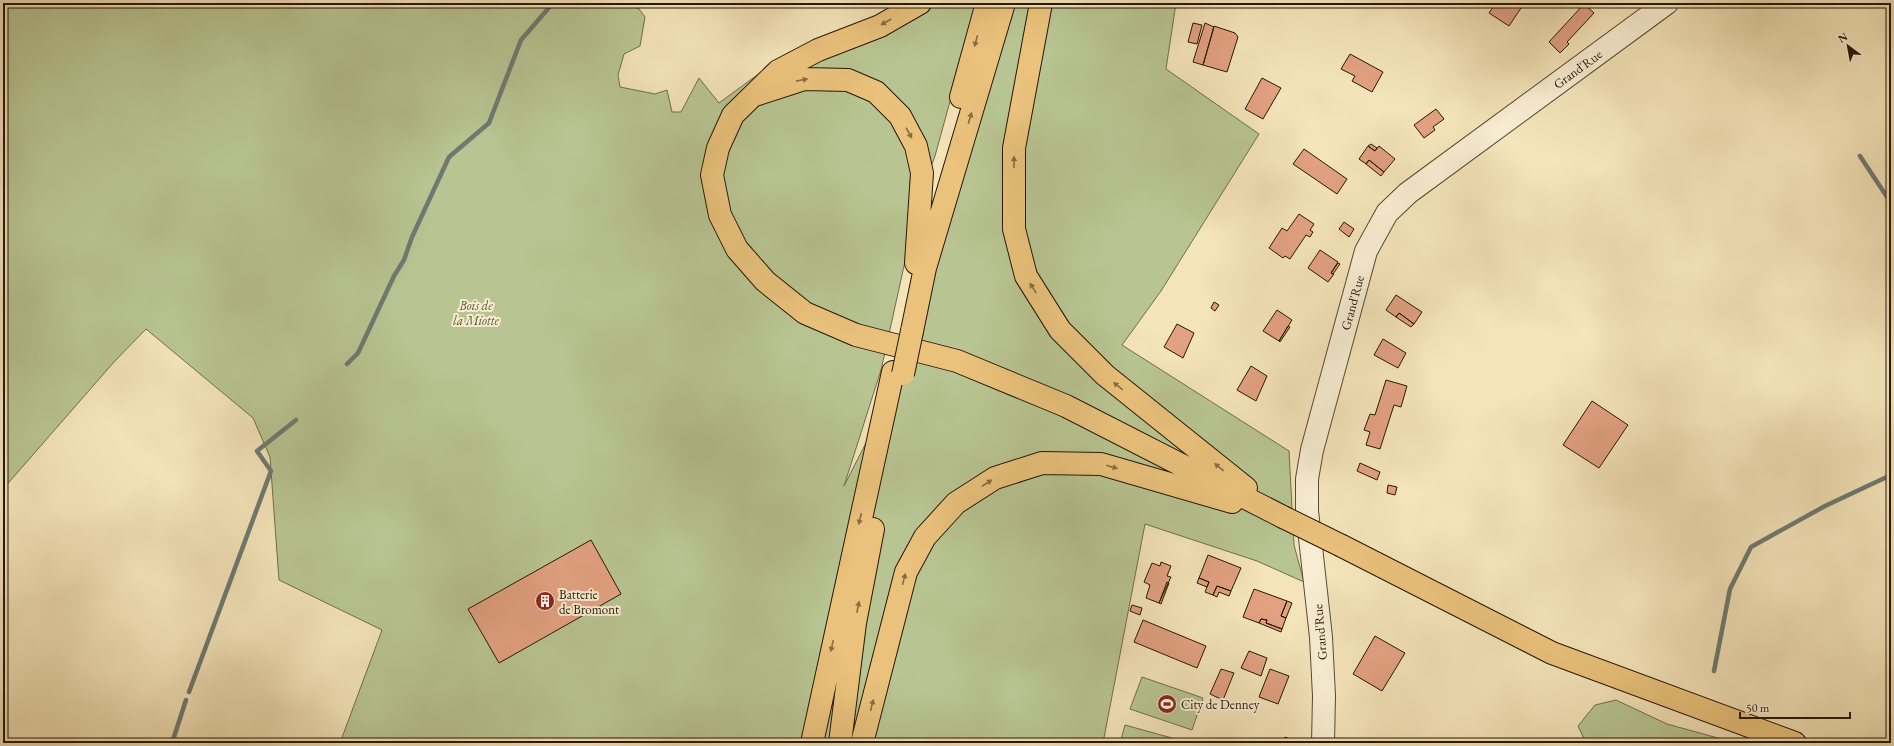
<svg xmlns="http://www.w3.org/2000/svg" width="1894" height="746" font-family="'EB Garamond',serif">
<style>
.green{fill:#b8c592;stroke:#6e6e4c}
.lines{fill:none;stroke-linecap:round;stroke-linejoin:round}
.stream{stroke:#6e7a71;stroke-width:4.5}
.building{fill:#e2a181;stroke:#251706}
.tertiary-casing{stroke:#594a33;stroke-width:24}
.primary-casing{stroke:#251706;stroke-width:24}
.tertiary{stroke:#f8edd2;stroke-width:22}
.primary{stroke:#eac27c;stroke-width:22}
.primary-bridge-casing{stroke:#251706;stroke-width:24;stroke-linecap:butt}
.primary-bridge{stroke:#eac27c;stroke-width:22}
.oneway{fill:#886c41}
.labels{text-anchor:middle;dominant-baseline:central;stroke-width:4;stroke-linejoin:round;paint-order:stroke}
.street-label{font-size:13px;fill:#251706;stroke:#f8edd2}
.park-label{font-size:13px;font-style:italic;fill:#585437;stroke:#f8edd2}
.poi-label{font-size:13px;fill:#251706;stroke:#f8edd2;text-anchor:start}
</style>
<rect width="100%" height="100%" fill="#f4e4b9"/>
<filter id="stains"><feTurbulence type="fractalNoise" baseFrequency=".005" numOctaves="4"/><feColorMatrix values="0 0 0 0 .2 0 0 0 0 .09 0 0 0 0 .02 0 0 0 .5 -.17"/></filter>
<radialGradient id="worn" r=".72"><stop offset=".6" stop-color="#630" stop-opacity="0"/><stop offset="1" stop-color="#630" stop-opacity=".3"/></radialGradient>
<!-- green -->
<path class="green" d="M3 3H627L639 9 645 17 640 46 624 54 618 75 620 87 655 94 667 90 672 112H681L699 78 719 103 768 67 879 17 898 3H977L935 156 911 221 906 257 881 370 844 486 918 341 929 287 1007 3H1176L1166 69 1259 134 1161 291 1122 345 1289 451 1294 545 1304 582 1257 561 1145 524 1103 743H340L382 630 279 580 270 457 253 418 146 329 114 362 3 489Z
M1142 677 1203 698 1192 730 1130 709Z
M1616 700 1667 724 1736 743H1586L1578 726 1595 705Z
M1125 725 1190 743H1120Z"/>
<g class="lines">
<!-- stream -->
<path class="stream" d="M1860 156 1891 203
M347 364 358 353 394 276 404 260 412 237 449 157 489 123 521 40 553 3
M1714 671 1730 589 1751 547 1825 506 1891 475
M189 692 271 471 257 451 296 420
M172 743 186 700"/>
</g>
<!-- building -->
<path class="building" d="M1496 3H1519L1523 5 1509 26 1489 13Z
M1584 4 1594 13 1567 42 1569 44 1560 53 1549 42Z
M1193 23 1202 25 1197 44 1188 42Z
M1205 23 1214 27 1203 65 1193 62Z
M1214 26 1235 33 1238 37 1227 72 1203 65Z
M1350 54 1383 72 1372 92 1352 81 1355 76 1341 69Z
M1262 78 1281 88 1263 119 1245 109Z
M1436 109 1444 119 1433 127 1435 130 1424 138 1414 125Z
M1371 144 1377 148 1375 151 1368 146Z
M1368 146 1375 151 1379 146 1395 159 1384 172 1369 160 1366 164 1359 159Z
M1304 149 1347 179 1337 194 1293 164Z
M1369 160 1384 172 1381 176 1366 164Z
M1299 214 1314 224 1310 230 1313 232 1310 237 1306 235 1290 259 1285 256 1283 258 1269 248 1282 228 1287 231Z
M1344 222 1354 229 1349 237 1339 229Z
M1320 250 1338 262 1331 273 1334 274 1328 282 1308 268Z
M1338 263 1340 264 1333 274 1331 273Z
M1396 295 1422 312 1414 324 1399 313 1396 317 1386 310Z
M1214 302 1219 305 1215 311 1211 308Z
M1277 310 1292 320 1279 341 1263 331Z
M1399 313 1414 324 1411 327 1396 317Z
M1177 324 1194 333 1183 358 1164 347Z
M1288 326 1290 327 1280 342 1279 341Z
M1383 339 1406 353 1398 368 1374 355Z
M1251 366 1267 376 1256 401 1237 390Z
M1386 380 1407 386 1401 407 1394 405 1380 449 1366 445 1370 432 1364 430 1370 414 1375 415Z
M1592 401 1628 425 1599 468 1563 445Z
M1360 463 1380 472 1377 480 1357 471Z
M1388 485 1397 487 1395 495 1387 493Z
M591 540 621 594 499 663 468 609Z
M1208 555 1241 568 1231 591 1217 586 1213 595 1205 592 1209 582 1199 578Z
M1161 562 1171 566 1167 576 1171 577 1159 603 1146 598 1150 585 1144 582 1152 563 1160 566Z
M1199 578 1209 582 1207 587 1197 583Z
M1167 582 1169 583 1161 604 1159 603Z
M1217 586 1231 591 1229 596 1219 592 1217 597 1213 595Z
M1254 589 1287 601 1281 616 1286 618 1282 629 1266 623 1267 620 1261 619 1259 623 1243 617Z
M1287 601 1292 603 1286 618 1281 616Z
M1132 605 1142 608 1140 615 1130 611Z
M1261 619 1267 620 1266 623 1282 629 1281 632 1259 623Z
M1143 620 1206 646 1197 668 1134 642Z
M1375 636 1405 653 1382 691 1353 674Z
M1249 651 1267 658 1261 676 1241 668Z
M1221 669 1234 673 1223 700 1210 694Z
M1270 669 1289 676 1278 704 1259 697Z
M1285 737 1301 743H1283Z"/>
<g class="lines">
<!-- tertiary casing -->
<g class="tertiary-casing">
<g id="tertiary">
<path id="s1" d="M1323 743 1324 696 1321 637 1307 511V479L1312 450 1366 251 1387 213 1408 193 1667 3"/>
</g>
</g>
<!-- primary casing -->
<g class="primary-casing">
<path id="primary" d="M920 3 880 26 818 50 778 71 733 115 718 148 712 175 720 215 737 249 765 281 805 313 856 335 957 361 1066 406 1283 517
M1041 3 1014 148V229L1026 276 1060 330 1105 375 1246 488
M758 94 804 79 848 80 876 92 900 116 916 146 922 173 916 263
M961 97 987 3
M912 331 925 268 1004 3
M1342 546 1552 653 1795 743
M812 743 893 372
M840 743 855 623 873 529
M862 743 906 572 925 537 956 503 995 478 1042 463 1101 464 1232 502"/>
</g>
<!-- tertiary -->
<use href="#tertiary" class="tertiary"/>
<!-- primary -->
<use href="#primary" class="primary"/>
<!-- primary-bridge casing -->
<g class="primary-bridge-casing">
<path id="primary-bridge" d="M903 374 912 331
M1283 517 1342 546"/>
</g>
<!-- primary-bridge -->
<use href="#primary-bridge" class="primary-bridge"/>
</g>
<!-- one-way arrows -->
<defs><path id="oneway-solid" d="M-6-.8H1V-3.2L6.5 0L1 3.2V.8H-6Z"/></defs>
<g class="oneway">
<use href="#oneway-solid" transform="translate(886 22) rotate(150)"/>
<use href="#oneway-solid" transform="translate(976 41) rotate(105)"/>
<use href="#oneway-solid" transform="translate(802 80) rotate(-11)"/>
<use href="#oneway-solid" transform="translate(970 118) rotate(-73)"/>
<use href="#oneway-solid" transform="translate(909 133) rotate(61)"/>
<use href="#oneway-solid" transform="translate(1014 162) rotate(-90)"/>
<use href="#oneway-solid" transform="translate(1033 288) rotate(-122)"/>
<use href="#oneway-solid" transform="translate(1118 386) rotate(-141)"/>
<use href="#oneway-solid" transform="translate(1112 467) rotate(16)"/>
<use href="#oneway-solid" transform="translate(1219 467) rotate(-141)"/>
<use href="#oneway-solid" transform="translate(987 483) rotate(-33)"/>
<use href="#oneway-solid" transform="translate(860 519) rotate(103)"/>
<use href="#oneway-solid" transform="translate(904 579) rotate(-76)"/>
<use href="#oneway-solid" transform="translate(858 607) rotate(-79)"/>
<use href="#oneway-solid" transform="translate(832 646) rotate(102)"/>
<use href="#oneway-solid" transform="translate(872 705) rotate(-76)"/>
</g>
<!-- icons -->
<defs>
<g id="building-disc" transform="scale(1)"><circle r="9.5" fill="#8f2418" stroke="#f8edd2"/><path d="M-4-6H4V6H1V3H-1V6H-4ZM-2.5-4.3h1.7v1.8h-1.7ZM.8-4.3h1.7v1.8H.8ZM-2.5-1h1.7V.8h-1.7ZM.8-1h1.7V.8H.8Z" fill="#fff"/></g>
<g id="stadium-disc" transform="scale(1)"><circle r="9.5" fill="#8f2418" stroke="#f8edd2"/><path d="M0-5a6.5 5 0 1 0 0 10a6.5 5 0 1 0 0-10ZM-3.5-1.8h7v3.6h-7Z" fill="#fff"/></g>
</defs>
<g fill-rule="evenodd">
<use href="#building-disc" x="545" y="601"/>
<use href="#stadium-disc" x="1167" y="704"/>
</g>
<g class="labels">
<!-- street labels -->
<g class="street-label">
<text stroke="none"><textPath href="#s1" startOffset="783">Grand'Rue</textPath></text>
<text stroke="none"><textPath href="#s1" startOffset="447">Grand'Rue</textPath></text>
<text transform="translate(1320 632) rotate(-95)">Grand'Rue</text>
</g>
<!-- park labels -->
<g class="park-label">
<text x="476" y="305">Bois de<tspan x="476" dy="15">la Miotte</tspan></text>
</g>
<!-- poi labels -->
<g class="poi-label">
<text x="559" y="594">Batterie<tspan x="559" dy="15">de Bromont</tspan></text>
<text x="1181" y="704">City de Denney</text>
</g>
</g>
<!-- margin -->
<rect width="1894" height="746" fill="none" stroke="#f4e4b9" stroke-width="16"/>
<rect x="4" y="4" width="1886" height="738" fill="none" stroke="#251706" stroke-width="2"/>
<rect x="8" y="8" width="1878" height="730" fill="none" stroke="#251706"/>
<!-- north arrow -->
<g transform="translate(1848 46) rotate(328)" stroke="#f8edd2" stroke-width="3" paint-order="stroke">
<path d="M0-3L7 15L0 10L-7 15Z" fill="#251706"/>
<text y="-6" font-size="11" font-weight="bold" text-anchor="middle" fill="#251706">N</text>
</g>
<!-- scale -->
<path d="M1740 712v6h110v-6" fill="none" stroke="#251706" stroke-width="2"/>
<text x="1746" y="712" font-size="12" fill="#251706" stroke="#f8edd2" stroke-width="3" paint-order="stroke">50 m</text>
<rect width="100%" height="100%" filter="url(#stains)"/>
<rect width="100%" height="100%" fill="url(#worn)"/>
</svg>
